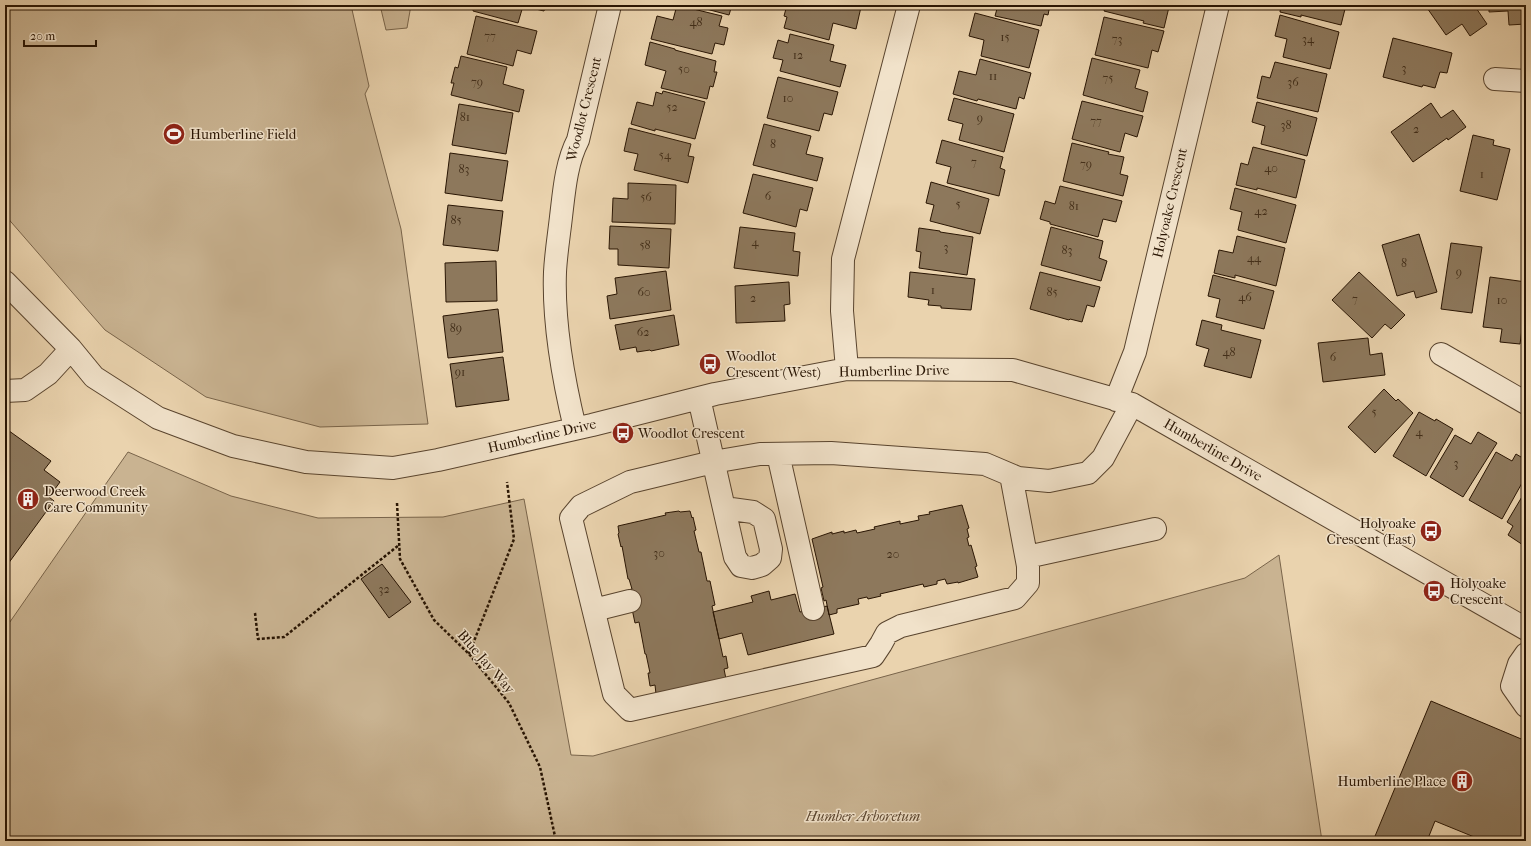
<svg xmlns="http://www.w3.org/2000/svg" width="1531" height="846" font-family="'IM FELL French Canon',serif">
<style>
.green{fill:#c9b391;stroke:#79644a}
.building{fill:#8d785c;stroke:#291503}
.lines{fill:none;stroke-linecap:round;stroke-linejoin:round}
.minor-casing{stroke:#59442e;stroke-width:24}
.path{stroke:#291503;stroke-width:2.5;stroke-dasharray:3 2;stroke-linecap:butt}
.minor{stroke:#f1e2ca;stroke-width:22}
.labels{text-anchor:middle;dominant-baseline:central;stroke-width:3;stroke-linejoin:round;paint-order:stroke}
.number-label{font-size:12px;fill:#422e19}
.street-label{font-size:14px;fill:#291503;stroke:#f1e2ca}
.poi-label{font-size:14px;fill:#291503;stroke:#f1e2ca;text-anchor:start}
.park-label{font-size:14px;font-style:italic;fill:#59442e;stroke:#f1e2ca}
</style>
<rect width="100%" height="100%" fill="#ead3ae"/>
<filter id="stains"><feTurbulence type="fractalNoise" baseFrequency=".005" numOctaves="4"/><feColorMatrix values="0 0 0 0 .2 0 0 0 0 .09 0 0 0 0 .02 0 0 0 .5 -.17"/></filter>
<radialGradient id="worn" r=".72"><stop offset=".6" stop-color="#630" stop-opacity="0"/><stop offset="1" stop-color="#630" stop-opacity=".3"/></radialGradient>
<!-- green -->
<path class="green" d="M5 5H351L369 86 365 94 401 229 428 424 320 427 206 397 105 330 5 215Z
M380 5H411L407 28 386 30Z
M128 452 231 496 318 518 443 517 524 499 571 755 593 756 1245 578 1279 555 1322 841H5V629Z"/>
<!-- building -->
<path class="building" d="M474 5H546L544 11 523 6 518 23 473 11Z
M677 5 722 16 719 26 728 28 724 45 715 43 712 54 651 39 657 16 673 20Z
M691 5H732L729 15Z
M787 5H855L861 7 856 29 833 23 829 40 784 28 787 17 784 16Z
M998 5H1050L1048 15 1044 14 1041 26 995 16Z
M1106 5H1162L1169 7 1164 28 1143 23 1144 21 1104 11Z
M1281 5H1346L1341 25 1301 15V17L1280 12Z
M1425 5H1474L1487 24 1470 36 1462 24 1446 35Z
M1489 5H1526V24L1509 25 1508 11 1489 12Z
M975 13 1039 30 1029 68 981 56 984 40 969 36Z
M1280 15 1339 32 1330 69 1283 57 1287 39 1275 36Z
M476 16 537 31 531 54 517 50 513 66 467 54Z
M1104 17 1164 31 1158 52 1152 50 1148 68 1095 55Z
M790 34 834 45 830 61 846 65 840 87 780 71 783 60 773 58 778 40 788 43Z
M1393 38 1452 53 1447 73 1440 72 1435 88 1423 85 1422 87 1383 77Z
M650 42 675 49V50L716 61 714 72H717L713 87 710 86 707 99 661 88 666 71 645 65Z
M461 56 507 67 503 84 524 90 519 112 451 95 454 83H451L455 67 458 68Z
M1092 58 1140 70 1135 88 1148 92 1143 112 1083 95Z
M980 59 1031 73 1024 99 1019 97 1016 109 978 99 977 101 953 94 959 71 976 75Z
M1275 62 1327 74 1318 112 1257 98 1262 76 1270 78Z
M778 77 838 92 832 115 824 113 819 131 767 118Z
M663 91 705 102 695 139 655 129V131L631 124 637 102 653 106 656 92 662 94Z
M954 98 1014 114 1004 152 959 140 963 124 948 120Z
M1082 101 1143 116 1137 137 1125 133 1120 152 1072 139Z
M1257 102 1317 118 1307 156 1261 144 1265 126 1252 122Z
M1431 103 1441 118 1453 110 1466 127 1448 140 1447 138 1413 162 1391 132Z
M459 104 513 113 506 154 452 145Z
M764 124 811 136 806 154 823 158 817 181 753 165Z
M629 128 691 144 688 156 694 157 688 183 634 170 638 154 624 151Z
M1473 135 1494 140 1493 145 1510 149 1497 200 1460 191Z
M942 140 1003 157 1000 168 1005 170 999 196 947 183 951 167 936 163Z
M1072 143 1109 152 1108 154 1124 157 1120 174 1128 176 1123 196 1063 181Z
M1253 147 1305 160 1296 198 1257 188V190L1236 185 1241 163 1248 165Z
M450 153 508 161 502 201 445 193Z
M753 174 813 188 807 211 800 209 796 227 743 213Z
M931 182 989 199 980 234 930 221 934 205 926 203Z
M628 183 676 185 675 224 612 222 613 198 628 199Z
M1060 186 1122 201 1116 222 1103 219 1098 237 1050 224V222L1040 219 1045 201 1055 204Z
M1235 188 1296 205 1286 243 1238 230 1242 212 1230 209Z
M448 205 503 211 498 251 443 245Z
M610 226 671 229 669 268 618 265V249H609Z
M740 227 795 233 793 251 800 252 798 276 734 268Z
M1051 227 1103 241 1099 258 1107 261 1101 281 1041 265Z
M919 228 940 231V232L973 237 967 275 919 268 921 252 916 251Z
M1419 234 1437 292 1416 298 1414 291 1397 296 1382 245Z
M1237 236 1285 248 1276 286 1235 275V278L1214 273 1219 250 1233 253Z
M1451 243 1482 247 1472 313 1441 309Z
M496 261 497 301 446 302 445 263Z
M666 271 671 310 610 319 607 296 617 294 615 278Z
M910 272 975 279 971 310 941 308V306L928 305 929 300 908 297Z
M1040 272 1100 287 1094 307 1087 305 1082 322 1070 319 1069 320 1030 309Z
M1359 272 1405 315 1391 329 1385 324 1372 338 1332 300Z
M1213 275 1274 291 1264 329 1216 317 1220 299 1208 296Z
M1490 277 1526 282V300L1520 344 1500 342 1502 329 1483 327Z
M789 282 790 304 784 305 785 321 736 323 735 286Z
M498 309 503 352 448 358 443 316Z
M674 315 679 345 651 351 650 350 637 352 636 347 620 350 615 325Z
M1202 320 1222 325 1221 330 1261 340 1251 378 1204 366 1209 349 1196 345Z
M1368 338 1370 355 1382 353 1385 375 1323 382 1318 343Z
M503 357 509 400 456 407 450 364Z
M1384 389 1396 401 1398 399 1413 413 1375 453 1348 427Z
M1419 412 1435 421 1436 419 1453 429 1426 476 1393 456Z
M5 428 51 461 44 470 60 482 49 497 54 501 5 568Z
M1478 432 1497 443 1463 497 1430 477 1455 435 1471 444Z
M1496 452 1512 461 1516 454 1526 460V480L1524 484 1522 483 1502 519 1469 500Z
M1526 490V547L1508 535 1513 526 1507 522Z
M962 505 969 528 967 529 969 537 967 538 969 546 971 545 977 566 975 567 978 577 958 583V582L947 584 945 579 937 581V584L924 587 923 584 880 594 881 596 868 599 867 597 858 599 859 604 837 609V613L829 615 826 600 824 601 821 588 823 587 812 539 832 532V534L844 531V533L856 530 857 533 875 529 874 527 900 521V524L919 520 918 516 930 514 929 512Z
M679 511 680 512 690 511 692 518 693 517 696 530 694 531 699 552H701L707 581H710L715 605 712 606 723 657 726 656 728 668 724 669 726 679 656 694 655 685 650 686 648 673H650L646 654H645L639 622 635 623 628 590 632 589 629 579H628L622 546 621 547 618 534 619 533 618 526 666 515 665 513Z
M382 564 411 602 389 618 361 579Z
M769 591 771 600 795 594 800 612 827 606 834 634 748 655 742 633 719 639 713 612 753 602 751 596Z
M1431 701 1526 741V841H1484L1435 821 1427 841H1373Z"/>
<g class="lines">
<!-- minor casing -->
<g class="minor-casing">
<path id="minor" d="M1495 79 1526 81
M5 282 71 349 94 377 158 418 233 446 306 462 393 468 438 460 592 425 715 394 847 369 1013 370 1132 404 1526 629
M1441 354 1526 403
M847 369 842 311 843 259 909 5
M5 391 25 390 48 374 71 349
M699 398 735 557 741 566 752 568 762 565 770 558 771 549 764 519 753 512 724 508
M1116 400 1135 352 1218 5
M575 428C563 378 553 324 555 272 556 253 559 235 561 217 564 192 566 163 578 140L610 5
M778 454 813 609
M1011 475 1028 566V583L1015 598 901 626 887 633 881 644 873 656 630 710 614 694 571 518 581 506 630 482 713 462 760 454 831 453 985 464 1018 478 1049 481 1088 473 1103 458 1132 404
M1027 557 1155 529
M594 610 630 601
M1526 654 1519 664 1512 686 1526 706"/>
</g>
<!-- path -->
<path class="path" d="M397 503 400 559 434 620 469 654 509 703 540 767 556 841
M255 613 258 639 284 637 399 545
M469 654 514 539 507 482"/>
<!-- minor -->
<use href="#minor" class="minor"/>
</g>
<!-- icons -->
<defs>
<g id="stadium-disc" transform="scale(1.15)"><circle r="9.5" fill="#8f2418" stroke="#f1e2ca"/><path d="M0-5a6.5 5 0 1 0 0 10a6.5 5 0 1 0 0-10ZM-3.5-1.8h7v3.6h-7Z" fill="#fff"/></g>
<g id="bus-disc" transform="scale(1.15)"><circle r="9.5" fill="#8f2418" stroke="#f1e2ca"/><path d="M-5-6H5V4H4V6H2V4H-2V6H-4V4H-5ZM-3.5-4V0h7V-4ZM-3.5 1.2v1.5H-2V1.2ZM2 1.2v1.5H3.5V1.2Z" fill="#fff"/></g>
<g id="building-disc" transform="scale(1.15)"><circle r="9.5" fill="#8f2418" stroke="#f1e2ca"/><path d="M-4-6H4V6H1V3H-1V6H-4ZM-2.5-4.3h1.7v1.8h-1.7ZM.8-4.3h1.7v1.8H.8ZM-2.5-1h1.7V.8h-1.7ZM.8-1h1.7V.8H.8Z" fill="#fff"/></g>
</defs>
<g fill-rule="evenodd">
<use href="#stadium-disc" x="174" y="134"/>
<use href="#bus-disc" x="710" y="364"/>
<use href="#bus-disc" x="623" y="433"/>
<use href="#building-disc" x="28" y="499"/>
<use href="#bus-disc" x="1431" y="531"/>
<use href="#bus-disc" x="1434" y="591"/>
<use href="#building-disc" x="1462" y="781"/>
</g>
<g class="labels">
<!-- number labels -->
<g class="number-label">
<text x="696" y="22">48</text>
<text x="490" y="36">77</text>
<text x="1005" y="37">15</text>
<text x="1117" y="39">73</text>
<text x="1308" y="39">34</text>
<text x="798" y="55">12</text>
<text x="1404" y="68">3</text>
<text x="684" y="69">50</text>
<text x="993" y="76">11</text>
<text x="1108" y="78">75</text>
<text x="477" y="82">79</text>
<text x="1293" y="82">36</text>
<text x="788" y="98">10</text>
<text x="672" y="107">52</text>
<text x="465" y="117">81</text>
<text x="980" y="118">9</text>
<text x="1096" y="121">77</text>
<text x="1286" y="125">38</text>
<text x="1416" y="129">2</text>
<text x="773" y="144">8</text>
<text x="665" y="155">54</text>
<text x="974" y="162">7</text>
<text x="1086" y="164">79</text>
<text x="1271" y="168">40</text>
<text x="464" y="169">83</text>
<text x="1482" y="174">1</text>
<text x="768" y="196">6</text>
<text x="646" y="197">56</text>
<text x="958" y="204">5</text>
<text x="1074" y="206">81</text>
<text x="1261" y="211">42</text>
<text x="456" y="220">85</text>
<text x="755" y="242">4</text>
<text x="645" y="245">58</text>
<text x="946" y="247">3</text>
<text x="1067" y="250">83</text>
<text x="1254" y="258">44</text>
<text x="1404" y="263">8</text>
<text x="1459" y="272">9</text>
<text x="933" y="290">1</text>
<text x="644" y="292">60</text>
<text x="1052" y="292">85</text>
<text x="1245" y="297">46</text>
<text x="753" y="298">2</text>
<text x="1355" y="299">7</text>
<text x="1502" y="300">10</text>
<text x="456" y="328">89</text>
<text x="643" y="332">62</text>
<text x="1229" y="352">48</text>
<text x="1333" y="357">6</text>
<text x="460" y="372">91</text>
<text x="1374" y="412">5</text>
<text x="1419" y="432">4</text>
<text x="1456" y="463">3</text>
<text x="659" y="553">30</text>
<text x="893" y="554">20</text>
<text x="384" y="589">32</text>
</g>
<!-- street labels -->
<g class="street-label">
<text transform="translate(584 109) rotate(-76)">Woodlot Crescent</text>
<text transform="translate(1170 203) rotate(-77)">Holyoake Crescent</text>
<text transform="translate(894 371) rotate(-1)">Humberline Drive</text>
<text transform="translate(542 436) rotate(-13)">Humberline Drive</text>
<text transform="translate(1213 450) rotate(30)">Humberline Drive</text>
<text transform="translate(486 662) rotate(49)">Blue Jay Way</text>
</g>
<!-- poi labels -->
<g class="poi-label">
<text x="190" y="134">Humberline Field</text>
<text x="726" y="356">Woodlot<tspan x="726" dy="16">Crescent (West)</tspan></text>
<text x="638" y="433">Woodlot Crescent</text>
<text x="44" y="491">Deerwood Creek<tspan x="44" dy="16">Care Community</tspan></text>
<text x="1416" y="523" text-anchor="end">Holyoake<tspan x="1416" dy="16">Crescent (East)</tspan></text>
<text x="1450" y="583">Holyoake<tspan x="1450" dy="16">Crescent</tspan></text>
<text x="1446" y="781" text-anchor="end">Humberline Place</text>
</g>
<!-- park labels -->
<g class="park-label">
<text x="863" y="816">Humber Arboretum</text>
</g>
</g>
<!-- margin -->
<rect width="1531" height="846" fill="none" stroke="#ead3ae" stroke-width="20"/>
<rect x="6" y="6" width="1519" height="834" fill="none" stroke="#291503" stroke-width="2"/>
<rect x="10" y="10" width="1511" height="826" fill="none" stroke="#291503"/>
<!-- scale -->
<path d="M24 40v6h72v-6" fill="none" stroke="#291503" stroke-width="2"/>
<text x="30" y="40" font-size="12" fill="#291503" stroke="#f1e2ca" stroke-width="3" paint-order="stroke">20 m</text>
<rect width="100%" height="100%" filter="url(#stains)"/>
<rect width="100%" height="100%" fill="url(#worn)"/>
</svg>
